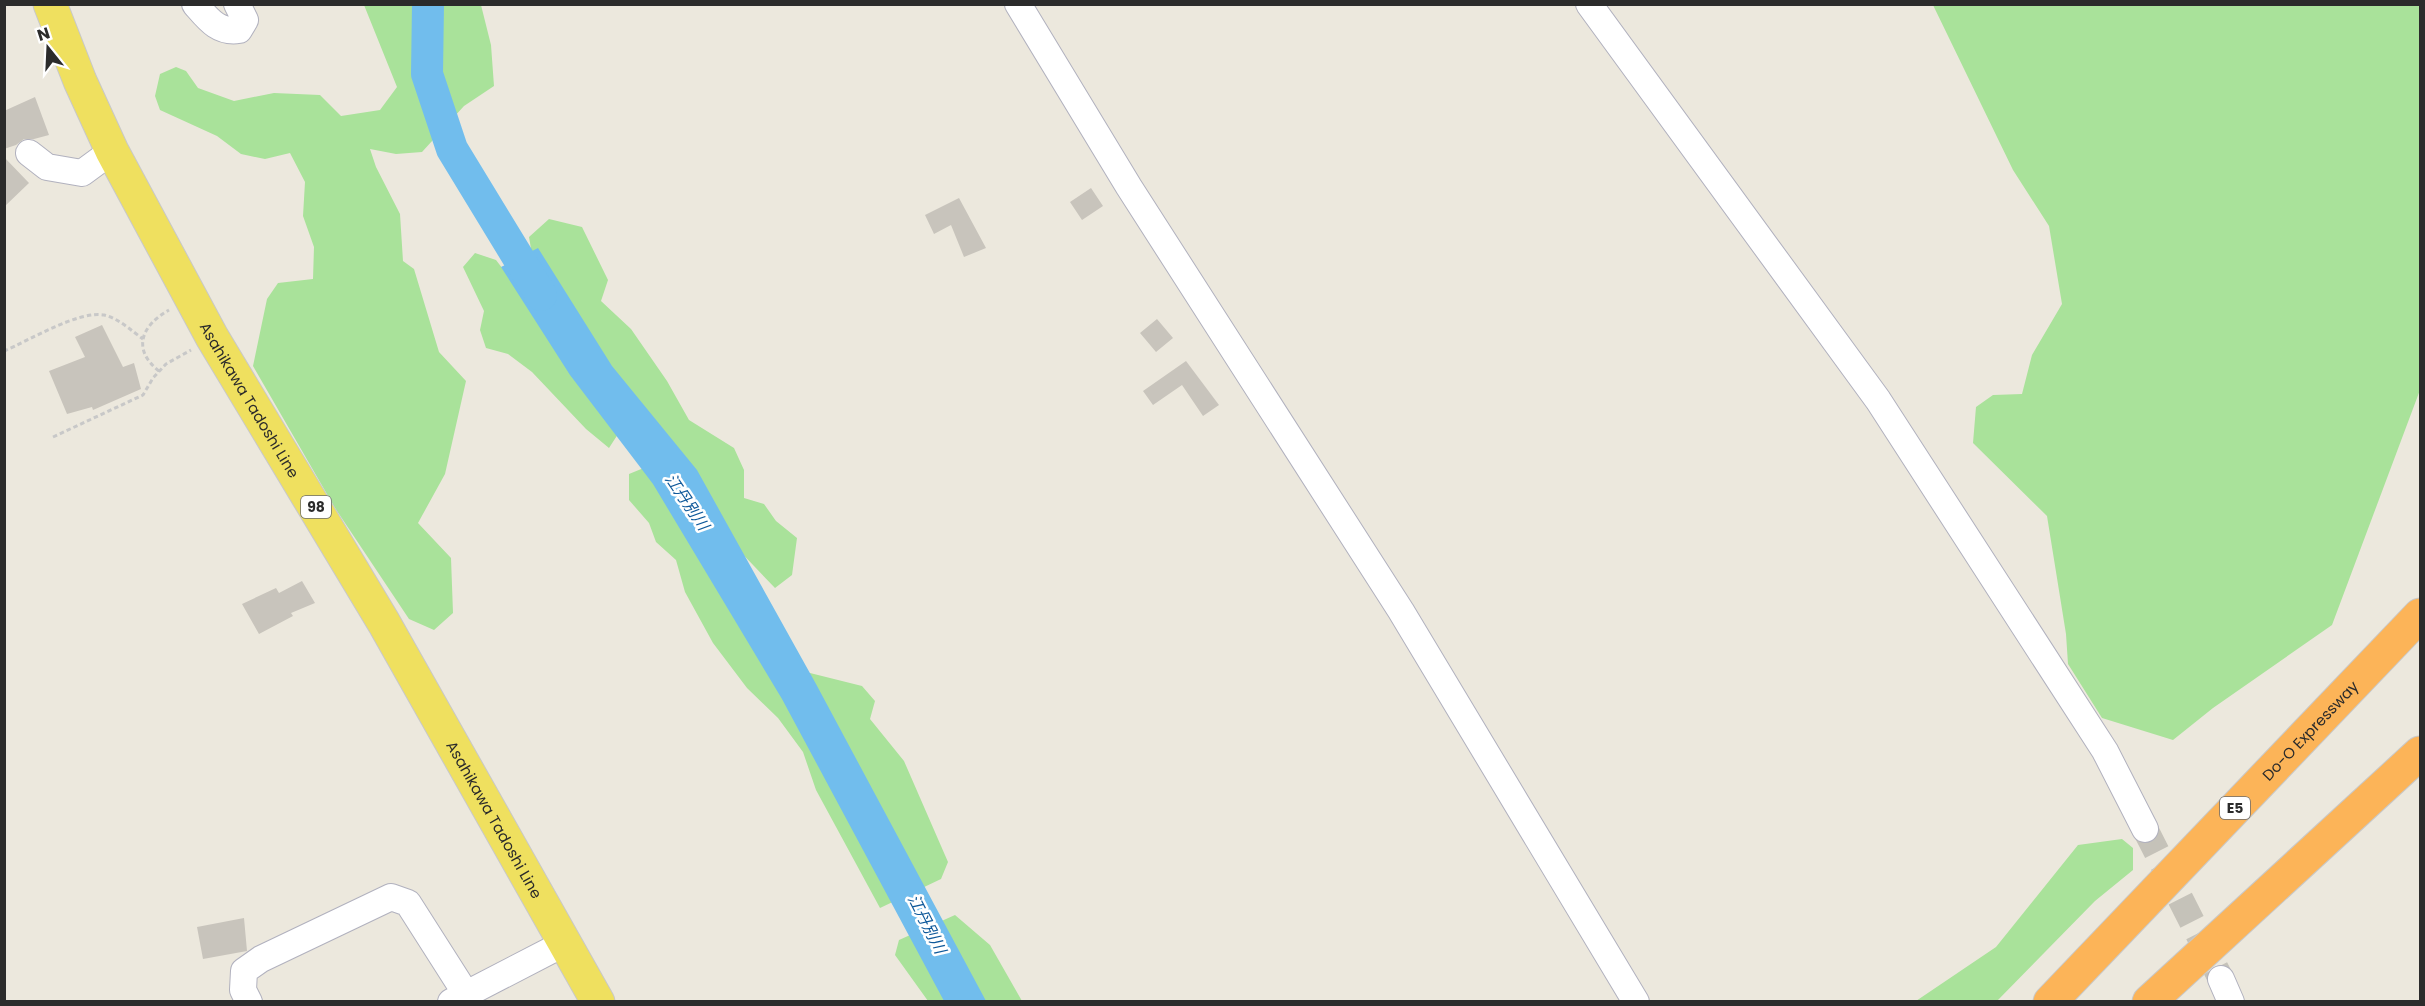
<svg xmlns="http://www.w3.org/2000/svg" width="2425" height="1006" font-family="Poppins,'Noto Sans JP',sans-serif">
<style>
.green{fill:#a9e29a}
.water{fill:#71bded}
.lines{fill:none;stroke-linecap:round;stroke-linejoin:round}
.river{stroke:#71bded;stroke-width:32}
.building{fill:#c8c4bc}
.minor-tunnel{stroke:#c5c2b9;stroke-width:26;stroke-dasharray:26 13;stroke-linecap:butt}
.minor-casing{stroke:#b1b1be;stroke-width:28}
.major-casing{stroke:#c8c8c8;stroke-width:35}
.highway-casing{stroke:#c8c8c8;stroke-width:35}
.path{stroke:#c8c8c8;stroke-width:3;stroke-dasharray:4.5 3;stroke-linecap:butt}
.minor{stroke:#fff;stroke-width:26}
.major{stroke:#efe05f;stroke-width:33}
.highway{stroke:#fcb458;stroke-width:33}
.labels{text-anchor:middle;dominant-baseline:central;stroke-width:5;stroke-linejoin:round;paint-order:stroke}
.shield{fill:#fff;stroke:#6b6b6b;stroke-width:1.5}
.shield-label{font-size:14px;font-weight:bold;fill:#2b2b2b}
.street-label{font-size:15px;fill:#2b2b2b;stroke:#fff}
.water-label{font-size:16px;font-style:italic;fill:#0f599a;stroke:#fff}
</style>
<rect width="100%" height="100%" fill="#ece8dd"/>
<!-- green -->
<path class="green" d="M364 5H481L491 45 494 86 464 106 422 152 396 154 370 149 376 167 400 214 403 261 414 269 439 352 466 381 445 474 418 523 451 558 453 613 434 630 409 619 335 508 253 366 267 299 278 283 313 279 314 247 303 216 305 182 290 153 265 159 241 154 217 136 160 110 155 96 160 74 176 67 186 71 198 88 234 101 274 93 320 95 341 116 380 110 397 87Z
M1933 5H2420V390L2332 625 2213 708 2173 740 2102 718 2068 664 2066 634 2047 516 1973 443 1976 407 1993 395 2022 394 2032 355 2062 304 2049 226 2013 170Z
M549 219 582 227 608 280 601 301 631 329 667 381 689 420 734 448 744 470V498L764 504 776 521 797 538 792 575 775 588 733 544 534 266 529 237Z
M475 253 496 260 540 317 620 431 609 448 586 429 532 372 508 354 486 348 480 330 484 311 463 267Z
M651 465 782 666 862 686 875 701 870 719 904 761 948 862 941 879 880 908 816 790 803 752 778 718 747 688 713 643 685 592 676 560 656 542 649 523 629 500V474Z
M2122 839 2133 848V870L2095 901 1997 1001H1916L1996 947 2078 845Z
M955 915 990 945 1022 1001H928L895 955 899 940Z"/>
<!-- water -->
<path class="water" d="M538 248 612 366 697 470 816 684 986 1001H944L782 699 653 484 570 375 501 267Z"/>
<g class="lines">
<!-- river -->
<path class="river" d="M428 4 427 74 452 149 541 295"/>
</g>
<!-- building -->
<path class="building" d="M35 97 49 135 34 139H24L16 145 4 149V111Z
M4 157 29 183 4 207Z
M1091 188 1103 206 1082 220 1070 202Z
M959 198 986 248 964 257 951 225 934 234 925 215Z
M1157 319 1173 338 1156 352 1140 333Z
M102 325 123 367 134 363 141 389 93 410 92 407 67 414 49 371 85 357 75 337Z
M1186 361 1219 405 1203 416 1182 385 1153 405 1143 391Z
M302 581 315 603 291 613 293 616 259 634 242 604 276 588 279 593Z
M244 918 247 951 203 959 197 927Z"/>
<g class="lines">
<!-- minor-tunnel -->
<path class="minor-tunnel" d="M2145 829 2221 979"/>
<!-- minor casing -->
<g class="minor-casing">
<path id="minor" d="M195 4C208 19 218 33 239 30L245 20 237 4
M1018 4 1129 187 1401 611 1636 1002
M1589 4 1878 400 2105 751 2145 829
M29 153 47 167 82 173 112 151
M2221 979 2231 1002
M249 1002 243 990 244 971 261 959 391 897 408 903 466 994
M451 1002 565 943"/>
</g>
<!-- major casing -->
<g class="major-casing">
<g id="major">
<path id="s1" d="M50 4 80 81 112 151 212 337 384 623 598 1002"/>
</g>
</g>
<!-- highway casing -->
<g class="highway-casing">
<g id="highway">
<path id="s2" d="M2050 1002 2420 615"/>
<path d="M2149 1002 2420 753"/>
</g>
</g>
<!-- path -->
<path class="path" d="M4 351C28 341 79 310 104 315 118 318 132 331 143 339
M159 371C131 349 142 325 169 310
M53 437 143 395 153 378 166 364 191 350"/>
<!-- minor -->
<use href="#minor" class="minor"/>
<!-- major -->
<use href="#major" class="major"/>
<!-- highway -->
<use href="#highway" class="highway"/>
</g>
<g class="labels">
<!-- shield labels -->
<g class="shield">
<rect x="301" y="496" width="30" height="22" rx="4.5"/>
<rect x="2220" y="797" width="30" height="22" rx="4.5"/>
</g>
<g class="shield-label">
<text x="316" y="507">98</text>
<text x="2235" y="808">E5</text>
</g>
<!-- street labels -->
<g class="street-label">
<text stroke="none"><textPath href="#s1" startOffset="444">Asahikawa Tadoshi Line</textPath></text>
<text stroke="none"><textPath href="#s2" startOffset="376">Do-O Expressway</textPath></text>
<text stroke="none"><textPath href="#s1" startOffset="930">Asahikawa Tadoshi Line</textPath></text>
</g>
<!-- water labels -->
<g class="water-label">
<text transform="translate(687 502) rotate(56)">江丹別川</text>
<text transform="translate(927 924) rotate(63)">江丹別川</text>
</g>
</g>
<!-- border -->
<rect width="2425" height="1006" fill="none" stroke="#2b2b2b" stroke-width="12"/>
<!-- north arrow -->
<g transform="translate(48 48) rotate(342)" stroke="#ffffff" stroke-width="4.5" paint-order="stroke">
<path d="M0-4.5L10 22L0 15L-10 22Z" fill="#2b2b2b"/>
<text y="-9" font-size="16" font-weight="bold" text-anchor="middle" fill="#2b2b2b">N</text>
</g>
</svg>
